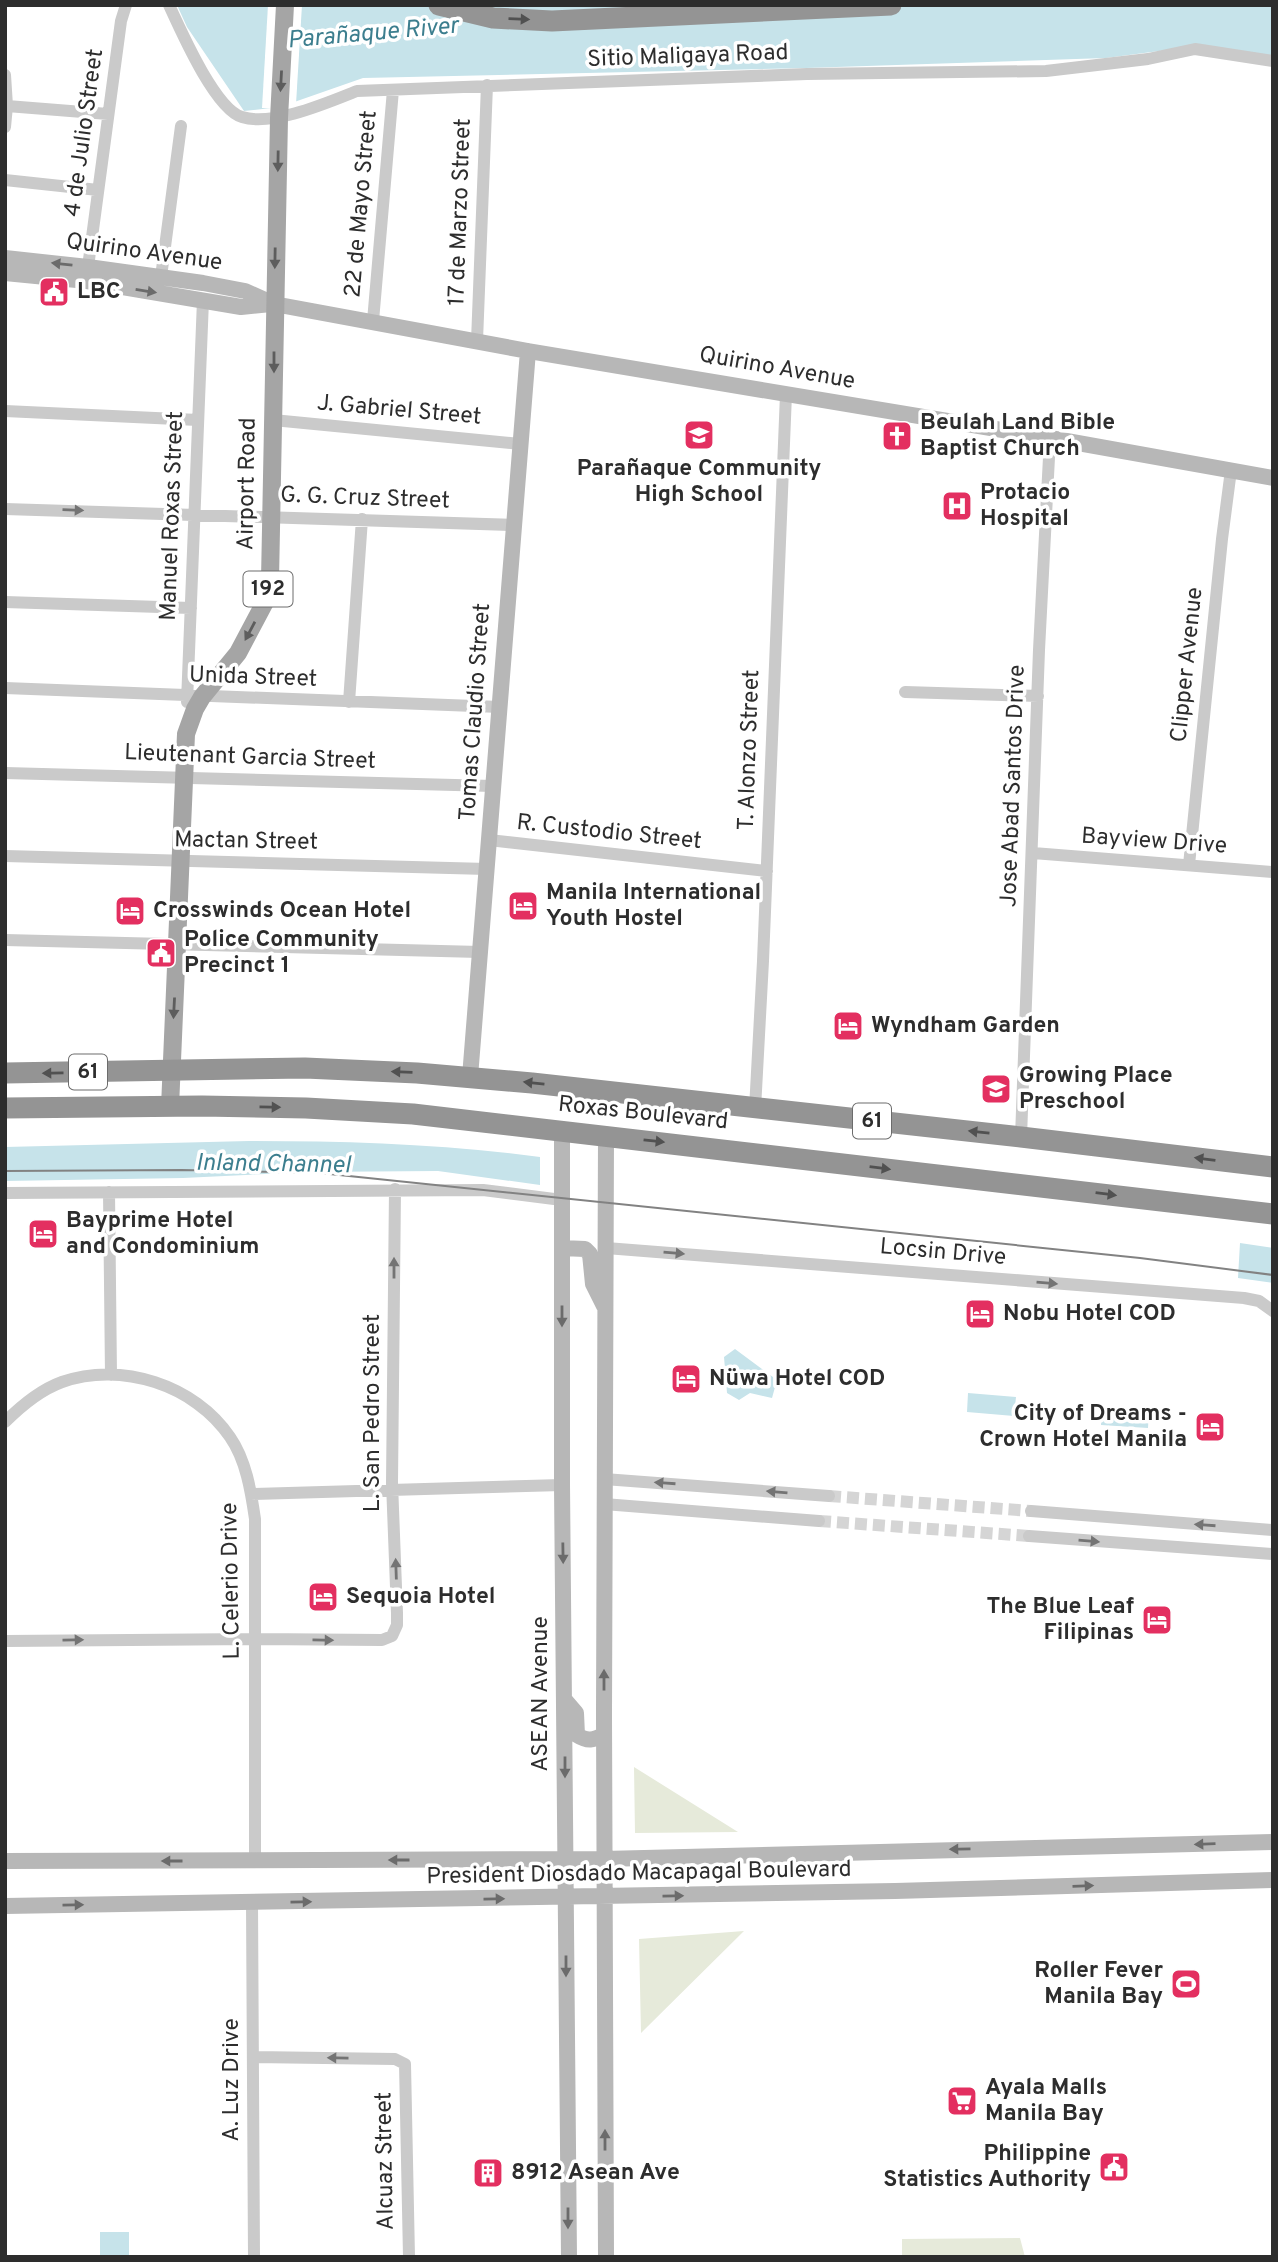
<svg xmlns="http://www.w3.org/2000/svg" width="1278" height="2262" font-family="Overpass,sans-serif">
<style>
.green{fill:#e6eada}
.water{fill:#c6e3ea}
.pier{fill:#fff}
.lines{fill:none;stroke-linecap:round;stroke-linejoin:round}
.street-tunnel{stroke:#d5d5d5;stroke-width:12;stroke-dasharray:12 6;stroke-linecap:butt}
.street{stroke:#cacaca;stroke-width:12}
.secondary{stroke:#b7b7b7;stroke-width:16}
.primary{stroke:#a5a5a5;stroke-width:18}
.highway{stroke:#949494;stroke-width:21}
.tram{stroke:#828282;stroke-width:2}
.oneway{fill:#515151}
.oneway2{fill:#5d5d5d}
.oneway3{fill:#6b6b6b}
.oneway4{fill:#747474}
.labels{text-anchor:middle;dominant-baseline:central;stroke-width:7;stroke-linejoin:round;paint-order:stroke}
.shield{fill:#fff;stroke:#6c6c6c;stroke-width:2}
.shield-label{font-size:21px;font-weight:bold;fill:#2d2d2d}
.street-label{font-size:23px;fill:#2d2d2d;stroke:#fff}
.poi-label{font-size:23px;font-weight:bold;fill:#2d2d2d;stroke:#fff;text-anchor:start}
.water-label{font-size:24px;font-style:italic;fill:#3c7e8e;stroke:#fff}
</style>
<rect width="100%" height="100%" fill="#fff"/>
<!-- green -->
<path class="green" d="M634 1767 738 1832 635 1833Z
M744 1931 641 2033 639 1939Z
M1020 2238 1025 2257H902V2239Z"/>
<!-- water -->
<path class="water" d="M177 5H1273V59L1197 46 1106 58 806 68 363 78 280 107 244 111 187 27Z
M249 1141C346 1141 444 1144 540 1157V1185L438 1171 305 1172 183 1178 5 1181V1147Z
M1240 1243 1273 1248V1283L1238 1278Z
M735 1349 777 1380 772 1398 750 1393 739 1400 727 1393 724 1357Z
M968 1393 1016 1397 1014 1416 967 1412Z
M1102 1407 1149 1410 1148 1428 1101 1425Z
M100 2232H129V2257H100Z"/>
<!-- pier -->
<path class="pier" d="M268 5H302L296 104 284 109 262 108Z"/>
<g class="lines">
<!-- street-tunnel -->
<path class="street-tunnel" d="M829 1496 1031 1511
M819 1521 1029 1536"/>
<!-- street -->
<path class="street" d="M169 5C181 31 215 109 242 117 272 127 329 102 357 91L807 74 1046 71 1148 59 1195 49 1273 61
M5 75 7 106 5 127
M7 106 108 114
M5 180 98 190
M88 267 121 21 126 5
M161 277 181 126
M373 321 393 90
M477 341 487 85
M5 411 198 420
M273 420 520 444
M5 509 514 525
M5 602 191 608
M5 688 500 707
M905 692 1038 696
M187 702 203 300
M349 702 362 519
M5 773 493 786
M489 840 767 871
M1033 853 1273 872
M5 856 487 869
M1189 865 1222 539 1231 470
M5 940 480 952
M755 1109 763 961 786 394
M1021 1137 1039 650 1050 438
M109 1192 111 1375
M5 1193 483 1190 562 1200
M606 1248 1244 1298 1259 1301 1273 1311
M5 1422C22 1405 40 1390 62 1382 121 1361 195 1385 230 1437 246 1460 251 1491 255 1519V1860
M604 1479 829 1496
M251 1494 562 1485
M604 1504 819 1521
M1031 1511 1273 1530
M1029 1536 1273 1554
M5 1641 255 1639 382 1640 392 1636 397 1625V1613L392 1483 395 1189
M252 1903 254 2257
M254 2057 395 2059 405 2064 409 2257"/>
<!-- secondary -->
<path class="secondary" d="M5 258 88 267 203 283 245 291 274 304 528 351 1050 438 1273 478
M5 273 87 281 241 307 271 304
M470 1077 528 351
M562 1131V1485L569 2257
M562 1248 585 1249 590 1254 593 1284 604 1306
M564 1699 576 1713 577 1735C588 1742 593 1740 604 1735
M5 1861 604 1859 1273 1842
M5 1906 895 1891 1273 1880
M606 2257 604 1716 606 1136"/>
<!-- primary -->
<path class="primary" d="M170 1107 186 734 195 709 202 697 238 653 265 602 270 580 279 118 285 5"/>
<!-- highway -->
<path class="highway" d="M439 5 493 18 552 21 891 5
M5 1073 305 1068 417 1073 532 1083 1021 1137 1273 1167
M5 1108 202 1106 306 1108 413 1114 1273 1214"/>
<!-- tram -->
<path class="tram" d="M5 1171 182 1170 320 1173 1140 1258 1273 1275"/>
</g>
<!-- one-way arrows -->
<defs><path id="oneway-solid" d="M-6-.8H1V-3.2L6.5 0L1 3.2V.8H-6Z" transform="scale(1.75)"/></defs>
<g class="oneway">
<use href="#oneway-solid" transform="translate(519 19) rotate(2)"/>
<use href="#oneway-solid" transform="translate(402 1072) rotate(-178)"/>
<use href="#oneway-solid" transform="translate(53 1073) rotate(179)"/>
<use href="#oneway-solid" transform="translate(534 1083) rotate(-174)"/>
<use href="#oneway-solid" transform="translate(270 1107) rotate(1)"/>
<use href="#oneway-solid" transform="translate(979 1132) rotate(-174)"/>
<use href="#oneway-solid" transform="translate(654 1141) rotate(6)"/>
<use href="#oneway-solid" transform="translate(1205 1159) rotate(-173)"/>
<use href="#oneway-solid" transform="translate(880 1168) rotate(7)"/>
<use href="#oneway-solid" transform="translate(1106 1194) rotate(7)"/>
</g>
<g class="oneway2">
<use href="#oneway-solid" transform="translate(281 81) rotate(93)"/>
<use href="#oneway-solid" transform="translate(278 161) rotate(91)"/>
<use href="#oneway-solid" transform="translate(275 258) rotate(91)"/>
<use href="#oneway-solid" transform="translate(274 362) rotate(90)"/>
<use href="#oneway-solid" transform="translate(250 631) rotate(118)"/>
<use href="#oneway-solid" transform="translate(174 1008) rotate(93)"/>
</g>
<g class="oneway3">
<use href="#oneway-solid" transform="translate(62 264) rotate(-174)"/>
<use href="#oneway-solid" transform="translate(146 291) rotate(9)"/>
<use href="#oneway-solid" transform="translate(562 1316) rotate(90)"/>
<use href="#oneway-solid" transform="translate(563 1553) rotate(89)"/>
<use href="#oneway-solid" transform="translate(604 1680) rotate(-90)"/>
<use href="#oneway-solid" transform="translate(565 1767) rotate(90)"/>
<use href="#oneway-solid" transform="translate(1205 1844) rotate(178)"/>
<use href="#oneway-solid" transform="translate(960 1849) rotate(179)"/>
<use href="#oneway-solid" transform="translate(399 1860) rotate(180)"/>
<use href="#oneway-solid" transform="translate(172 1861) rotate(180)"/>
<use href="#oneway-solid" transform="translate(1083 1886) rotate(-2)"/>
<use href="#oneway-solid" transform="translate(673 1896) rotate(-1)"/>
<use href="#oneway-solid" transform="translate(494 1899) rotate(-1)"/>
<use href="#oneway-solid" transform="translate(301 1902) rotate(-1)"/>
<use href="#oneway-solid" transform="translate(73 1905) rotate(-1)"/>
<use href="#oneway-solid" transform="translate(566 1966) rotate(90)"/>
<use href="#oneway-solid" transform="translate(605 2140) rotate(-90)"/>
<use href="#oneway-solid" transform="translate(568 2218) rotate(90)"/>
</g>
<g class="oneway4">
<use href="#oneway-solid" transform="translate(73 510) rotate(2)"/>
<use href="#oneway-solid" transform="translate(674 1253) rotate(5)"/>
<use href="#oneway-solid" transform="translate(394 1268) rotate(-90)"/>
<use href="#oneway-solid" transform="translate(1047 1283) rotate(5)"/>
<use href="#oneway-solid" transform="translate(665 1483) rotate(-176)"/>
<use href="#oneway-solid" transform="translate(777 1492) rotate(-175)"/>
<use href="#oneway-solid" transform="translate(1205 1525) rotate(-176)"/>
<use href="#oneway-solid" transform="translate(1089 1541) rotate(5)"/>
<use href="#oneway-solid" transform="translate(396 1569) rotate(-92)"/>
<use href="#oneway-solid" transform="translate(73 1640) rotate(-1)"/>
<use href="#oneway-solid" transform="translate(323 1640) rotate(1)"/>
<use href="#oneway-solid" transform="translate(338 2058) rotate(-179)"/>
</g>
<!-- icons -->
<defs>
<g id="civic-square" transform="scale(1.575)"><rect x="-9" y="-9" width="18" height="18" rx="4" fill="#e32f60" stroke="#fff"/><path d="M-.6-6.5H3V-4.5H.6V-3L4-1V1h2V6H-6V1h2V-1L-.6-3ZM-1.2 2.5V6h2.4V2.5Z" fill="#fff"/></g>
<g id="school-square" transform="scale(1.575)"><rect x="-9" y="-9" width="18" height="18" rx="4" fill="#e32f60" stroke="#fff"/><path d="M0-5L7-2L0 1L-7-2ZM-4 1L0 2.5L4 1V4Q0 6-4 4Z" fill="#fff"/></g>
<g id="church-square" transform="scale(1.575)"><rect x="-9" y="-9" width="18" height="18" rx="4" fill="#e32f60" stroke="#fff"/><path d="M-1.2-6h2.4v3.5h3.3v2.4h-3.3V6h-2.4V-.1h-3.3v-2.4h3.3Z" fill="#fff"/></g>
<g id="hospital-square" transform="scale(1.575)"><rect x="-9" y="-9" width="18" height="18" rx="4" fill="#e32f60" stroke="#fff"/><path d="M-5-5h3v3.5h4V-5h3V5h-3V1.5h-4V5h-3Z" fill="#fff"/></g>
<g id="hotel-square" transform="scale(1.575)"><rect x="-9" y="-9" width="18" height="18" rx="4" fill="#e32f60" stroke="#fff"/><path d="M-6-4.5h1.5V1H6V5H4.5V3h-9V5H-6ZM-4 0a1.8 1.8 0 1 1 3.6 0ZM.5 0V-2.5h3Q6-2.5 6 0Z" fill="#fff"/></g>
<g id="stadium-square" transform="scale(1.575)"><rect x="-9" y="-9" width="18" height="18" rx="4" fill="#e32f60" stroke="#fff"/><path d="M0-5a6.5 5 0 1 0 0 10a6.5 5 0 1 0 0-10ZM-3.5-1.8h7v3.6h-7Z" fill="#fff"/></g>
<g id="supermarket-square" transform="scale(1.575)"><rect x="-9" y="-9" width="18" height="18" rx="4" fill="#e32f60" stroke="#fff"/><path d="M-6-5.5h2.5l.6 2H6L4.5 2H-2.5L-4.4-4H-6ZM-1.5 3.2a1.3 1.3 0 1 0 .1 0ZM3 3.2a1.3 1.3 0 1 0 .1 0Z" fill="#fff"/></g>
<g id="building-square" transform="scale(1.575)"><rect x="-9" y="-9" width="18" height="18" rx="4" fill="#e32f60" stroke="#fff"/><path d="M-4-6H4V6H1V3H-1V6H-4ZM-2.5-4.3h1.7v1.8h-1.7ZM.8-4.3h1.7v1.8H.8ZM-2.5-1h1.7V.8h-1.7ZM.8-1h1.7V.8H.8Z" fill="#fff"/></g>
</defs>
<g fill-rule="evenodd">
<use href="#civic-square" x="54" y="292"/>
<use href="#school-square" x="699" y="435"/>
<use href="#church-square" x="897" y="436"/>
<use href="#hospital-square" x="957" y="506"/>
<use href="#hotel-square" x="523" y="906"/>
<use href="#hotel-square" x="130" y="911"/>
<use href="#civic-square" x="161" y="953"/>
<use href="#hotel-square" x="848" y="1026"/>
<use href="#school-square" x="996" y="1089"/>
<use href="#hotel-square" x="43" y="1234"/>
<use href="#hotel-square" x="980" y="1314"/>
<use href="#hotel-square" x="686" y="1379"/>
<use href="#hotel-square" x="1210" y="1427"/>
<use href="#hotel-square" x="323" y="1597"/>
<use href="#hotel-square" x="1157" y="1620"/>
<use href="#stadium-square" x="1186" y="1984"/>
<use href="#supermarket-square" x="962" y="2101"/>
<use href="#civic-square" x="1114" y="2167"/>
<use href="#building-square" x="488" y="2173"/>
</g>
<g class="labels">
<!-- shield labels -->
<g class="shield">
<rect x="243.5" y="571.5" width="49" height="35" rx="5"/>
<rect x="69" y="1054.5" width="38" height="35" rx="5"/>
<rect x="853" y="1103.5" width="38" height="35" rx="5"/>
</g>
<g class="shield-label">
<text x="268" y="589">192</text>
<text x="88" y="1072">61</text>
<text x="872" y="1121">61</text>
</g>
<!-- street labels -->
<g class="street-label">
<text transform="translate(688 57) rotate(-2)">Sitio Maligaya Road</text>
<text transform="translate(85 133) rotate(-82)">4 de Julio Street</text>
<text transform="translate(362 204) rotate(-85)">22 de Mayo Street</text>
<text transform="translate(461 212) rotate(-88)">17 de Marzo Street</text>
<text transform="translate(144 253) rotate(8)">Quirino Avenue</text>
<text transform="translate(777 369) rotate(10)">Quirino Avenue</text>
<text transform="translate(399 411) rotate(5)">J. Gabriel Street</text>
<text transform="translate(248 484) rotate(-89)">Airport Road</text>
<text transform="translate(365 499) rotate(2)">G. G. Cruz Street</text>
<text transform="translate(173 516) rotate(-88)">Manuel Roxas Street</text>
<text transform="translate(1188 665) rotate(-84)">Clipper Avenue</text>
<text transform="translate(253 678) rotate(2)">Unida Street</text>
<text transform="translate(476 712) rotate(-86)">Tomas Claudio Street</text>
<text transform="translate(750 750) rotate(-88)">T. Alonzo Street</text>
<text transform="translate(250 758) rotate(2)">Lieutenant Garcia Street</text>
<text transform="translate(1014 786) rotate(-88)">Jose Abad Santos Drive</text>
<text transform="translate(609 833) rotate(6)">R. Custodio Street</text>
<text transform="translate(246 842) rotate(1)">Mactan Street</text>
<text transform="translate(1154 842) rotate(4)">Bayview Drive</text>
<text transform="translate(643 1114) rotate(6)">Roxas Boulevard</text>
<text transform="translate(943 1253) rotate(5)">Locsin Drive</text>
<text transform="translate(373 1413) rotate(-90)">L. San Pedro Street</text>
<text transform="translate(232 1581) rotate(-91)">L. Celerio Drive</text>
<text transform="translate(541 1694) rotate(-90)">ASEAN Avenue</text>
<text transform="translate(639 1874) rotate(-1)">President Diosdado Macapagal Boulevard</text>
<text transform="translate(232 2080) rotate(-90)">A. Luz Drive</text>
<text transform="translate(386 2161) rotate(-91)">Alcuaz Street</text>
</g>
<!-- poi labels -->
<g class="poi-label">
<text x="77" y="292">LBC</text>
<text x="920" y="423">Beulah Land Bible<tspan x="920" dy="26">Baptist Church</tspan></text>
<text x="699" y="469" text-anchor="middle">Parañaque Community<tspan x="699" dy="26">High School</tspan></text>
<text x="980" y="493">Protacio<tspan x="980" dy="26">Hospital</tspan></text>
<text x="546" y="893">Manila International<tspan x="546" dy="26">Youth Hostel</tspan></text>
<text x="153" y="911">Crosswinds Ocean Hotel</text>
<text x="184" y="940">Police Community<tspan x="184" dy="26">Precinct 1</tspan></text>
<text x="871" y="1026">Wyndham Garden</text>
<text x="1019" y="1076">Growing Place<tspan x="1019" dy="26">Preschool</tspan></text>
<text x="66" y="1221">Bayprime Hotel<tspan x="66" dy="26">and Condominium</tspan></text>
<text x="1003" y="1314">Nobu Hotel COD</text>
<text x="709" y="1379">Nüwa Hotel COD</text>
<text x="1187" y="1414" text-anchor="end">City of Dreams -<tspan x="1187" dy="26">Crown Hotel Manila</tspan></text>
<text x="346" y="1597">Sequoia Hotel</text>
<text x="1134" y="1607" text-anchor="end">The Blue Leaf<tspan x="1134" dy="26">Filipinas</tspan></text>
<text x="1163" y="1971" text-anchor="end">Roller Fever<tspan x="1163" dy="26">Manila Bay</tspan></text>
<text x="985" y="2088">Ayala Malls<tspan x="985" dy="26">Manila Bay</tspan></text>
<text x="1091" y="2154" text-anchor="end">Philippine<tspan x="1091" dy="26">Statistics Authority</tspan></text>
<text x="511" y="2173">8912 Asean Ave</text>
</g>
<!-- water labels -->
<g class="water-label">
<text transform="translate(373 34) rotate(-5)">Parañaque River</text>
<text transform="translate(273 1165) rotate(1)">Inland Channel</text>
</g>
</g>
<!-- border -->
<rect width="1278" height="2262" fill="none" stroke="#2d2d2d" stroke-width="14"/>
</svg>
